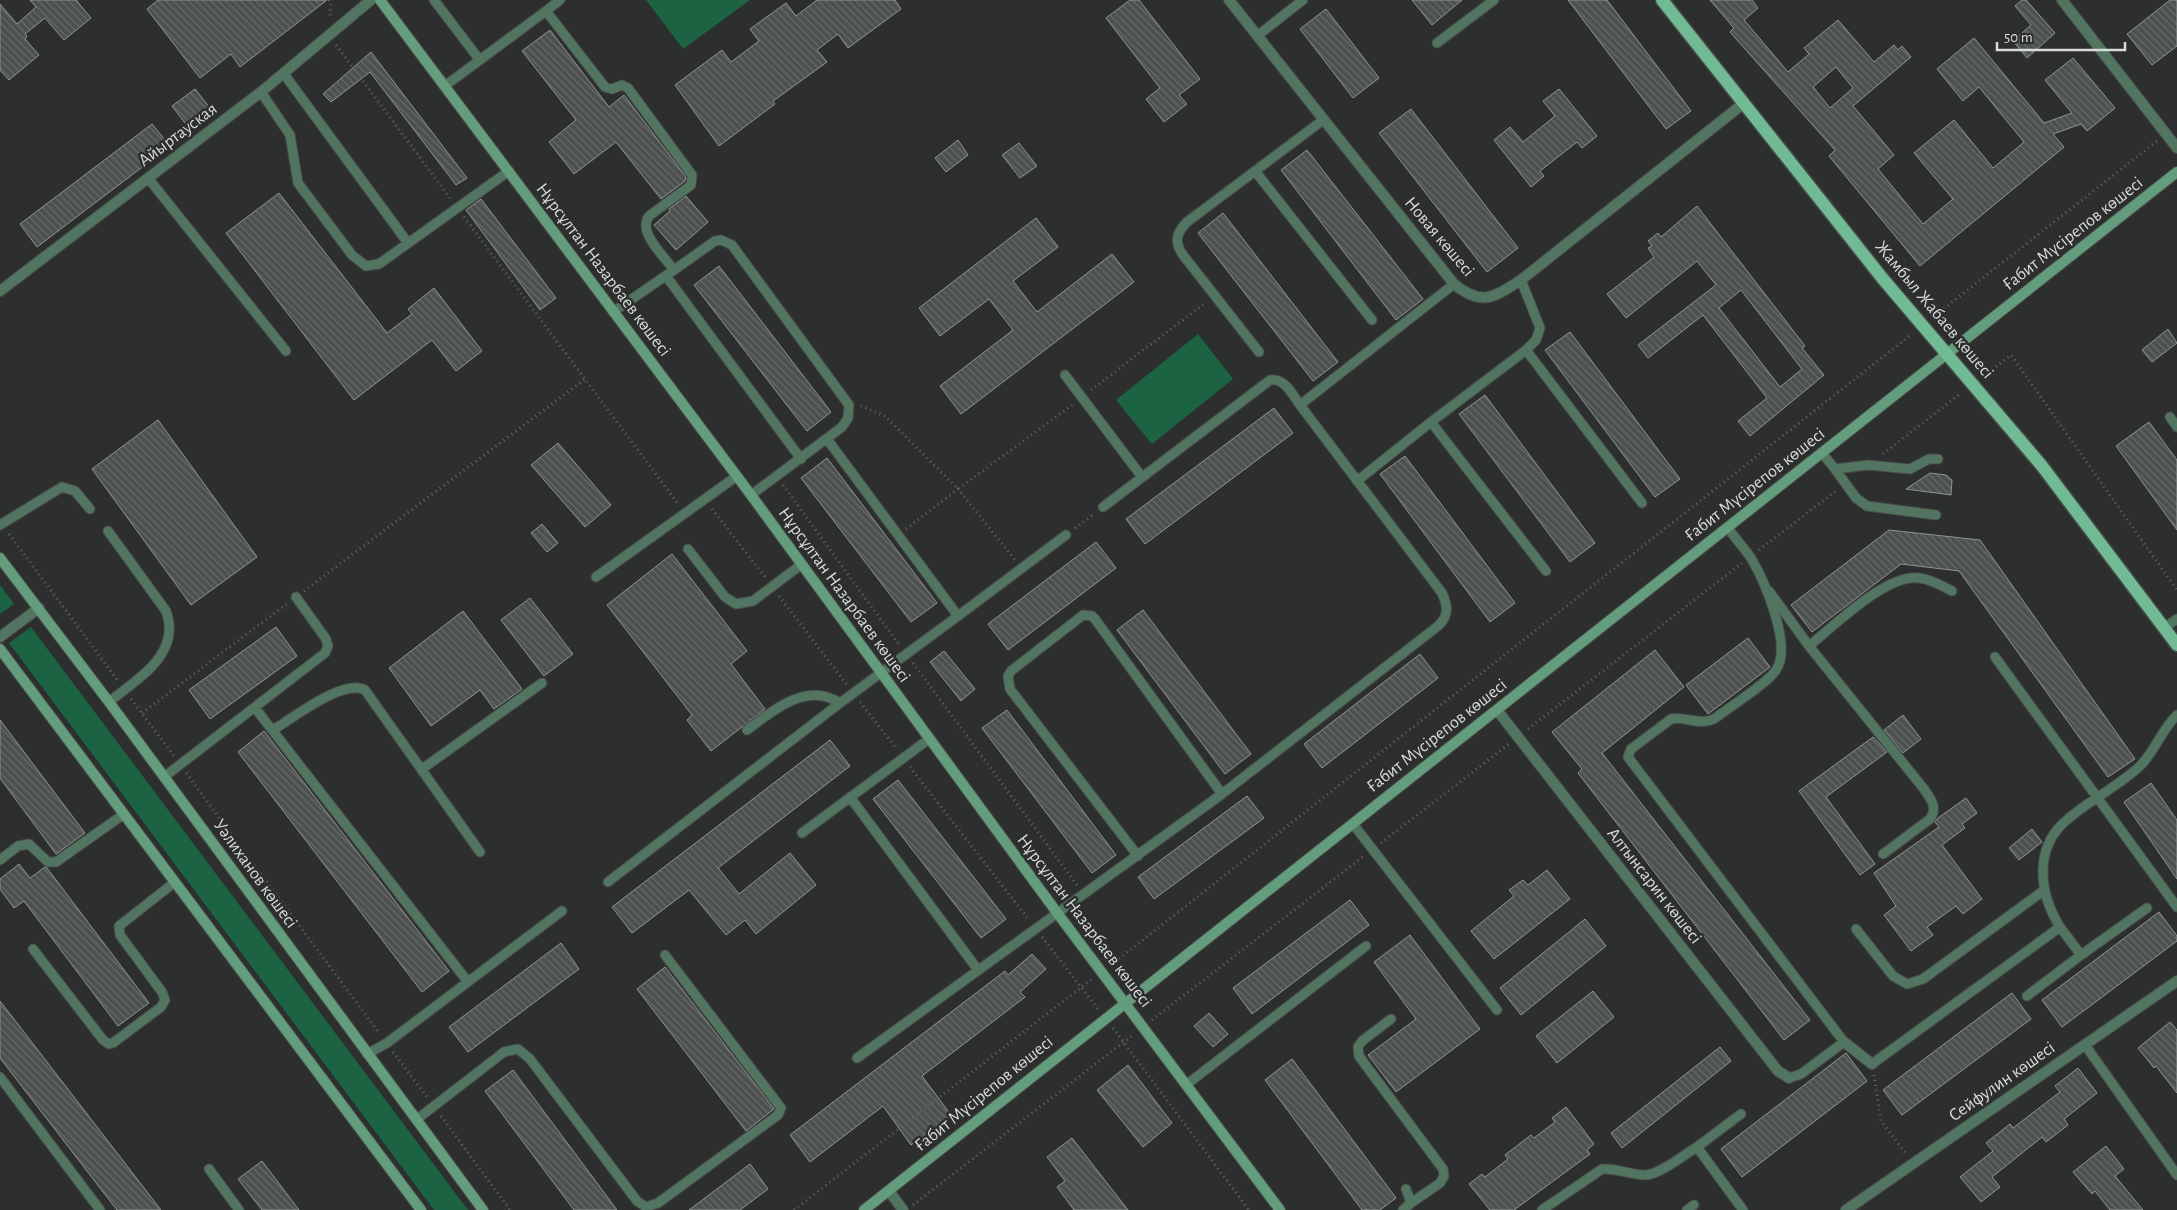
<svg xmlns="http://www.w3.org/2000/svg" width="2177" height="1210" font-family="'Alegreya Sans',sans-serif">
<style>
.green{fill:#1c6343}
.building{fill:url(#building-back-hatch);stroke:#919592;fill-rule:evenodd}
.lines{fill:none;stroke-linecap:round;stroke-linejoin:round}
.lane-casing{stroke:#484b49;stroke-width:11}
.street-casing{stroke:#484b49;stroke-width:12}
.secondary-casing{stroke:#484b49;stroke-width:12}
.primary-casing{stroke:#484b49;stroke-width:15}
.path{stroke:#636664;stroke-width:3;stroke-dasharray:1 4;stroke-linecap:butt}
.lane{stroke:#527562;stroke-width:9}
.street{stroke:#527562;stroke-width:10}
.secondary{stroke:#649d7e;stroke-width:10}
.primary{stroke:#71bb94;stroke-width:12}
.labels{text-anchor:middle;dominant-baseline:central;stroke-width:5;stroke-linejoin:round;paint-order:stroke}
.street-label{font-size:18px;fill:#dadcdb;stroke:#2c2f2d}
</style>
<defs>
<pattern id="building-back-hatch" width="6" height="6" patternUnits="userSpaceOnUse" patternTransform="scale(1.25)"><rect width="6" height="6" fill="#4c504e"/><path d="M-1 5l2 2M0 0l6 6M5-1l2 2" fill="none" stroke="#656967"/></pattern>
</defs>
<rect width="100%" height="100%" fill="#2c2f2d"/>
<!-- green -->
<path class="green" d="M646 0H750L683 49Z
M1198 334 1233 379 1152 444 1116 400Z
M0 585 14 604 0 614Z
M31 627 468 1210H434L9 643Z"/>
<!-- building -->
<path class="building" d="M30 0H76L91 18 64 40 45 18 25 34 27 36 25 39 39 55 9 80 0 70V4L17 24 36 7Z
M158 0H327L240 67 231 54 200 78 147 9Z
M817 0H895L901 9 848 48 838 34 817 50 827 62 773 101 775 104 719 146 675 85 722 50 731 62 759 41 750 29 786 3 796 16Z
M1130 0H1139L1200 79 1179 95 1187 104 1164 122 1146 99 1160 88 1106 18Z
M1412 0H1462L1432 25Z
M1568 0H1607L1691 111 1666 129Z
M1710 0H1752L1758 8 1744 20 1788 72 1809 54 1804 48 1838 20 1874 62 1894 45 1898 50 1902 46 1911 57 1853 106 1894 155 1878 169 1923 224 1953 199 1914 153 1954 120 1993 168 2024 142 1979 87 1963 101 1937 69 1974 38 2044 123 2072 113 2045 80 2073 58 2115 108 2087 131 2081 124 2053 134 2064 147 1920 266 1829 156 1835 150 1730 32 1734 28ZM1836 67 1853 88 1830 108 1813 87Z
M2022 0H2026L2055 33 2027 58 2013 41 2031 25 2015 6Z
M2170 0H2177V46L2152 65 2127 34Z
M1326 9 1379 78 1353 98 1300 29Z
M550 30 609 107 624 95 686 177 685 181 661 199 616 142 574 174 549 142 576 120 522 51Z
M371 52 467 178 456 185 370 72 331 102 323 94Z
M195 89 214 113 191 131 172 106Z
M1559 89 1597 136 1582 148 1577 142 1540 171 1544 176 1531 187 1494 140 1510 127 1523 142 1555 116 1543 101Z
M1411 109 1518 248 1487 272 1379 133Z
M152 124 170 146 37 247 20 224Z
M958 140 968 155 946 172 935 158Z
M1019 143 1037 166 1020 178 1002 155Z
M1307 150 1423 299 1396 320 1281 170Z
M279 193 387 333 412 314 408 309 434 288 482 351 456 371 432 340 354 400 226 233Z
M686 196 708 222 676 250 654 225 670 211 669 209Z
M481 199 556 298 540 310 466 210Z
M1697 206 1805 346 1802 348 1824 375 1750 436 1738 421 1767 398 1703 315 1648 358 1638 345 1716 285 1697 261 1626 318 1607 294 1654 257 1648 248 1652 246 1648 241 1658 233 1661 237ZM1741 290 1802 369 1780 387 1719 308Z
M1223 213 1338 362 1313 381 1198 233Z
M1036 218 1058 247 1013 281 1037 312 1112 254 1134 282 961 414 940 386 1013 330 989 299 940 336 919 308Z
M719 266 831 412 807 431 694 285Z
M2168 329 2177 343 2152 362 2142 350Z
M1570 332 1680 479 1655 497 1545 350Z
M1485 395 1595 543 1570 562 1459 414Z
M1274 408 1293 433 1145 544 1126 519Z
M158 420 257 557 191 605 92 469Z
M2149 422 2177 460V530L2116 446Z
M558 443 611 505 585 527 531 465Z
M1405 456 1515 603 1490 622 1380 474Z
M827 458 937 603 911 622 801 478Z
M1930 473 1946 475 1952 480 1951 495 1906 489Z
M542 524 558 543 547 552 531 533Z
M1889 530 1980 540 2135 759 2108 777 1959 571 1901 564 1812 632 1791 605Z
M1096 542 1116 568 1008 650 988 624Z
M672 554 747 651 731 664 765 709 711 751 687 720 692 715 607 605Z
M530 598 573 654 544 676 501 620Z
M1143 610 1251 754 1225 774 1117 630Z
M463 611 522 689 494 709 480 690 431 726 389 668Z
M276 627 297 656 210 719 189 690Z
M1748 638 1770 667 1708 714 1686 685Z
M1655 650 1684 687 1602 753 1810 1020 1784 1040 1578 773 1582 769 1552 732Z
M944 651 975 689 961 701 930 662Z
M1420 654 1438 678 1322 768 1304 744Z
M1007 710 1116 855 1092 873 982 728Z
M1903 715 1921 739 1903 753 1884 730Z
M0 720 85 833 56 854 0 778Z
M264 731 449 971 422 992 238 752Z
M1873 737 1887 752 1826 797 1875 864 1860 875 1799 791Z
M830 740 850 766 718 868 739 894 790 853 816 885 756 934 745 920 726 935 689 890 632 933 612 907Z
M898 780 1006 919 981 938 873 799Z
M2151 783 2177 820V879L2124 802Z
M1247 796 1264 818 1154 899 1138 877Z
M1966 798 1977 813 1962 824 1965 828 1942 845 1982 899 1963 914 1956 906 1927 927 1933 935 1911 951 1884 915 1896 906 1874 873 1939 827 1935 822 1938 818Z
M2032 829 2042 842 2019 860 2009 848Z
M19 864 30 878 45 867 47 868 149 1003 118 1026 24 901 14 908 0 889V879Z
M1547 870 1570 899 1494 959 1471 931 1514 896 1509 890 1523 880 1528 885Z
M1350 900 1369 925 1252 1014 1233 988Z
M2159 912 2177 936V941L2062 1027 2042 1000Z
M1585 919 1606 946 1521 1015 1500 988Z
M1410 935 1480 1029 1396 1092 1368 1055 1416 1019 1374 962Z
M561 943 579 969 468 1052 449 1027Z
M1032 954 1046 969 1020 992 1025 997 922 1076 951 1115 911 1145 883 1106 810 1162 790 1135 1005 971 1008 975Z
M665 967 774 1109 746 1131 637 989Z
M1593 991 1614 1017 1557 1063 1536 1036Z
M2012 993 2031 1019 1902 1115 1883 1090Z
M0 1001 161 1210H117L0 1058Z
M1209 1013 1228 1034 1213 1047 1194 1026Z
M2170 1022 2177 1030V1093L2156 1066 2154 1068 2138 1048Z
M1720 1047 1731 1061 1622 1148 1611 1133Z
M1846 1053 1867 1081 1742 1177 1721 1149Z
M1292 1059 1396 1198 1380 1210H1362L1265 1080Z
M1128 1065 1172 1123 1143 1147 1097 1090Z
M2078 1068 2097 1093 2064 1119 2068 1125 2046 1142 2042 1137 1992 1177 2000 1187 1981 1202 1960 1177 1993 1151 1986 1143 2010 1124 2013 1128 2060 1092 2055 1086Z
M513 1070 617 1210H574L485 1091Z
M1566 1107 1594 1144 1587 1150 1590 1154 1514 1210H1490L1469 1184 1482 1174 1485 1177 1508 1159 1505 1155 1531 1135 1534 1138 1555 1122 1552 1118Z
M1072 1138 1128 1210H1074L1057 1187 1065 1181 1047 1157Z
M2106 1146 2124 1169 2115 1176 2143 1210H2110L2095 1191 2092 1194 2073 1172Z
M262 1161 299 1210H262L238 1179Z
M750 1164 768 1189 740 1210H689Z"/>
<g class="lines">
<!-- lane casing -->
<g class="lane-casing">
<path id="lane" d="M434 0 479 59
M546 11 560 0
M1257 36 1303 0
M1437 43 1494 0
M284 74 408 243
M446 85 546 11 605 87 612 89 622 85 628 88 692 175 691 185 649 216C637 232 664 256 674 270L613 312
M261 92 290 135 298 183 352 255 366 266 379 264 509 171
M1255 171 1372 320
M148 178 286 351
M674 270 715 241 721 240 732 245 849 405 848 418 842 427 751 495
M666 276 801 459
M1521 280 1540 328 1536 340 1526 350 1642 503
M1526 350 1431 422 1546 571
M1259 352 1183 255C1174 242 1176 233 1187 222L1323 120
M1065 375 1142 477
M2170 417 2177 427
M1822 453 1835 469 1868 465 1910 469 1929 459H1938
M1835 469 1856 498 1867 506 1936 515
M1357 481 1431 422
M1103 507 1270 380C1284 377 1293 395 1300 405L1454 284
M0 525 62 487 75 491 90 509
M1728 528C1735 538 1744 548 1751 558 1764 580 1793 646 1776 670 1768 683 1728 708 1714 719 1699 726 1686 716 1671 719L1631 749 1628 757 1844 1042 1801 1074 1789 1078
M108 531 166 611C182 654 137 679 109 702
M688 549 725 597 736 604 753 601 802 564
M596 577 737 476
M1769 591 1809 646 1924 789C1931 799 1938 808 1930 819L1883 854
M958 616 1066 535
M2164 628 2177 619
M1809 646C1834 626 1887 573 1919 578 1931 579 1942 586 1952 591
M1995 657 2177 907
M255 708 468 982
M273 730C293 718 344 678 365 690L480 852
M747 730C774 710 807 681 840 703L958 616 827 439
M422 769 542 683
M164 777 325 653 328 646 326 639 296 597
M850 797 978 970
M1353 824 1497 1010
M802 833 929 739
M1138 856 1010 689 1008 676 1011 671 1083 615 1092 616 1095 619 1222 794
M0 860 18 846 29 844 48 862H56L124 814
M608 882 840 703
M1856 929 1893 976 1907 984 1923 979 2043 891
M33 949 103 1040 109 1044 113 1043 161 1007 165 1000 162 992 120 935 119 926 175 882
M2081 955 2147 908
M2027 996 2081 955 2060 927
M1391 1019 1362 1041 1358 1047 1359 1056 1367 1067 1443 1169 1444 1176 1440 1183 1411 1203
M2085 1045 2177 1175
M367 1054 387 1043 562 911
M857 1058 1222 794 1438 626C1449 616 1448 606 1442 593L1300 405
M1872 1064 2060 927C2039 893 2033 847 2068 819 2090 800 2117 787 2139 767 2155 752 2161 730 2177 715
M0 1077 100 1210
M1186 1085 1366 946
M1741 1114 1697 1147 1743 1210
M416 1120 504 1052 518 1049 530 1059 637 1201 646 1207 658 1203 778 1115 781 1108 665 955
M209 1169 239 1210
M1403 1210 1411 1203 1406 1189
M1542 1210 1602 1169C1618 1168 1630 1175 1645 1175 1659 1175 1684 1155 1697 1147
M1687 1210 1694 1205"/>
</g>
<!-- street casing -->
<g class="street-casing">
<path id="street" d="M1229 0 1454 284C1482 307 1494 297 1521 280L1744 103
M2062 0 2177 148
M0 291 261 92 371 0
M0 637 39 608
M1497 710 1778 1071 1789 1078
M1844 1042 1872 1064
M889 1191 903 1210
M1846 1210 2177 981"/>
</g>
<!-- secondary casing -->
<g class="secondary-casing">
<path id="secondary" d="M380 0 751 495 1058 914 1280 1210
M0 558 109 702 483 1210
M0 649 421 1210
M864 1210 2177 172"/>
</g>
<!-- primary casing -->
<g class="primary-casing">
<path id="primary" d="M1662 0 1883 279 2042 466 2177 645"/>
</g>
<!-- path -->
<path class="path" d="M329 0 331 3 330 16
M336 45 450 198
M464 217 679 505
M1932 318 2157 141
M1984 376 2011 355 2177 590
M1091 390 1205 303
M861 406 885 416 958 489 1072 405
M1883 454 1961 393
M783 485 900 646
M712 509 765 577
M1075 528 1094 514
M906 529 958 489 1015 560
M9 534 119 682
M1759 550 1837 490
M304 591 585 379
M779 596 847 685
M913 663 1077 885
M131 699 174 756
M860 702 896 748
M142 713 287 604
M1528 729 1742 563
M910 767 1029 920
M186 773 379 1033
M1381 843 1509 744
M1042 937 1098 1009
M1111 965 1912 334
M1152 1020 1364 856
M1113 1028 1249 1210
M393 1052 427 1097
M1874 1075 1881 1121 1907 1155
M441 1116 510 1210
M913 1205 1133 1035
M794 1210 1092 979"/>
<!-- lane -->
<use href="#lane" class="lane"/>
<!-- street -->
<use href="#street" class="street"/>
<!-- secondary -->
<use href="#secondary" class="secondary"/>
<!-- primary -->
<use href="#primary" class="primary"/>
</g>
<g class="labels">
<!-- street labels -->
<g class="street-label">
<text transform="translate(178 135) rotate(-37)">Айыртауская</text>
<text transform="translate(2073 234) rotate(-38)">Ғабит Мүсірепов көшесі</text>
<text transform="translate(1439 237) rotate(50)">Новая көшесі</text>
<text transform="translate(603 270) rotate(53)">Нұрсұлтан Назарбаев көшесі</text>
<text transform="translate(1934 310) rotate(50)">Жамбыл Жабаев көшесі</text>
<text transform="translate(1755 485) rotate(-38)">Ғабит Мүсірепов көшесі</text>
<text transform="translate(844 595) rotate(54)">Нұрсұлтан Назарбаев көшесі</text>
<text transform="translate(1437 736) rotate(-38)">Ғабит Мүсірепов көшесі</text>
<text transform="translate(255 874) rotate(54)">Уәлиханов көшесі</text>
<text transform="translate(1654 886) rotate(52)">Алтынсарин көшесі</text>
<text transform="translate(1084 921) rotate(53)">Нұрсұлтан Назарбаев көшесі</text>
<text transform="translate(2002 1082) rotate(-35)">Сейфулин көшесі</text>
<text transform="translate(984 1094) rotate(-39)">Ғабит Мүсірепов көшесі</text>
</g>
</g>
<!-- scale -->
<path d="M1997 42v8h128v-8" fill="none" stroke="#dadcdb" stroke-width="2.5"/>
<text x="2004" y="42" font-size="15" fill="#dadcdb" stroke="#2c2f2d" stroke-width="4" paint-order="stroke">50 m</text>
</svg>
